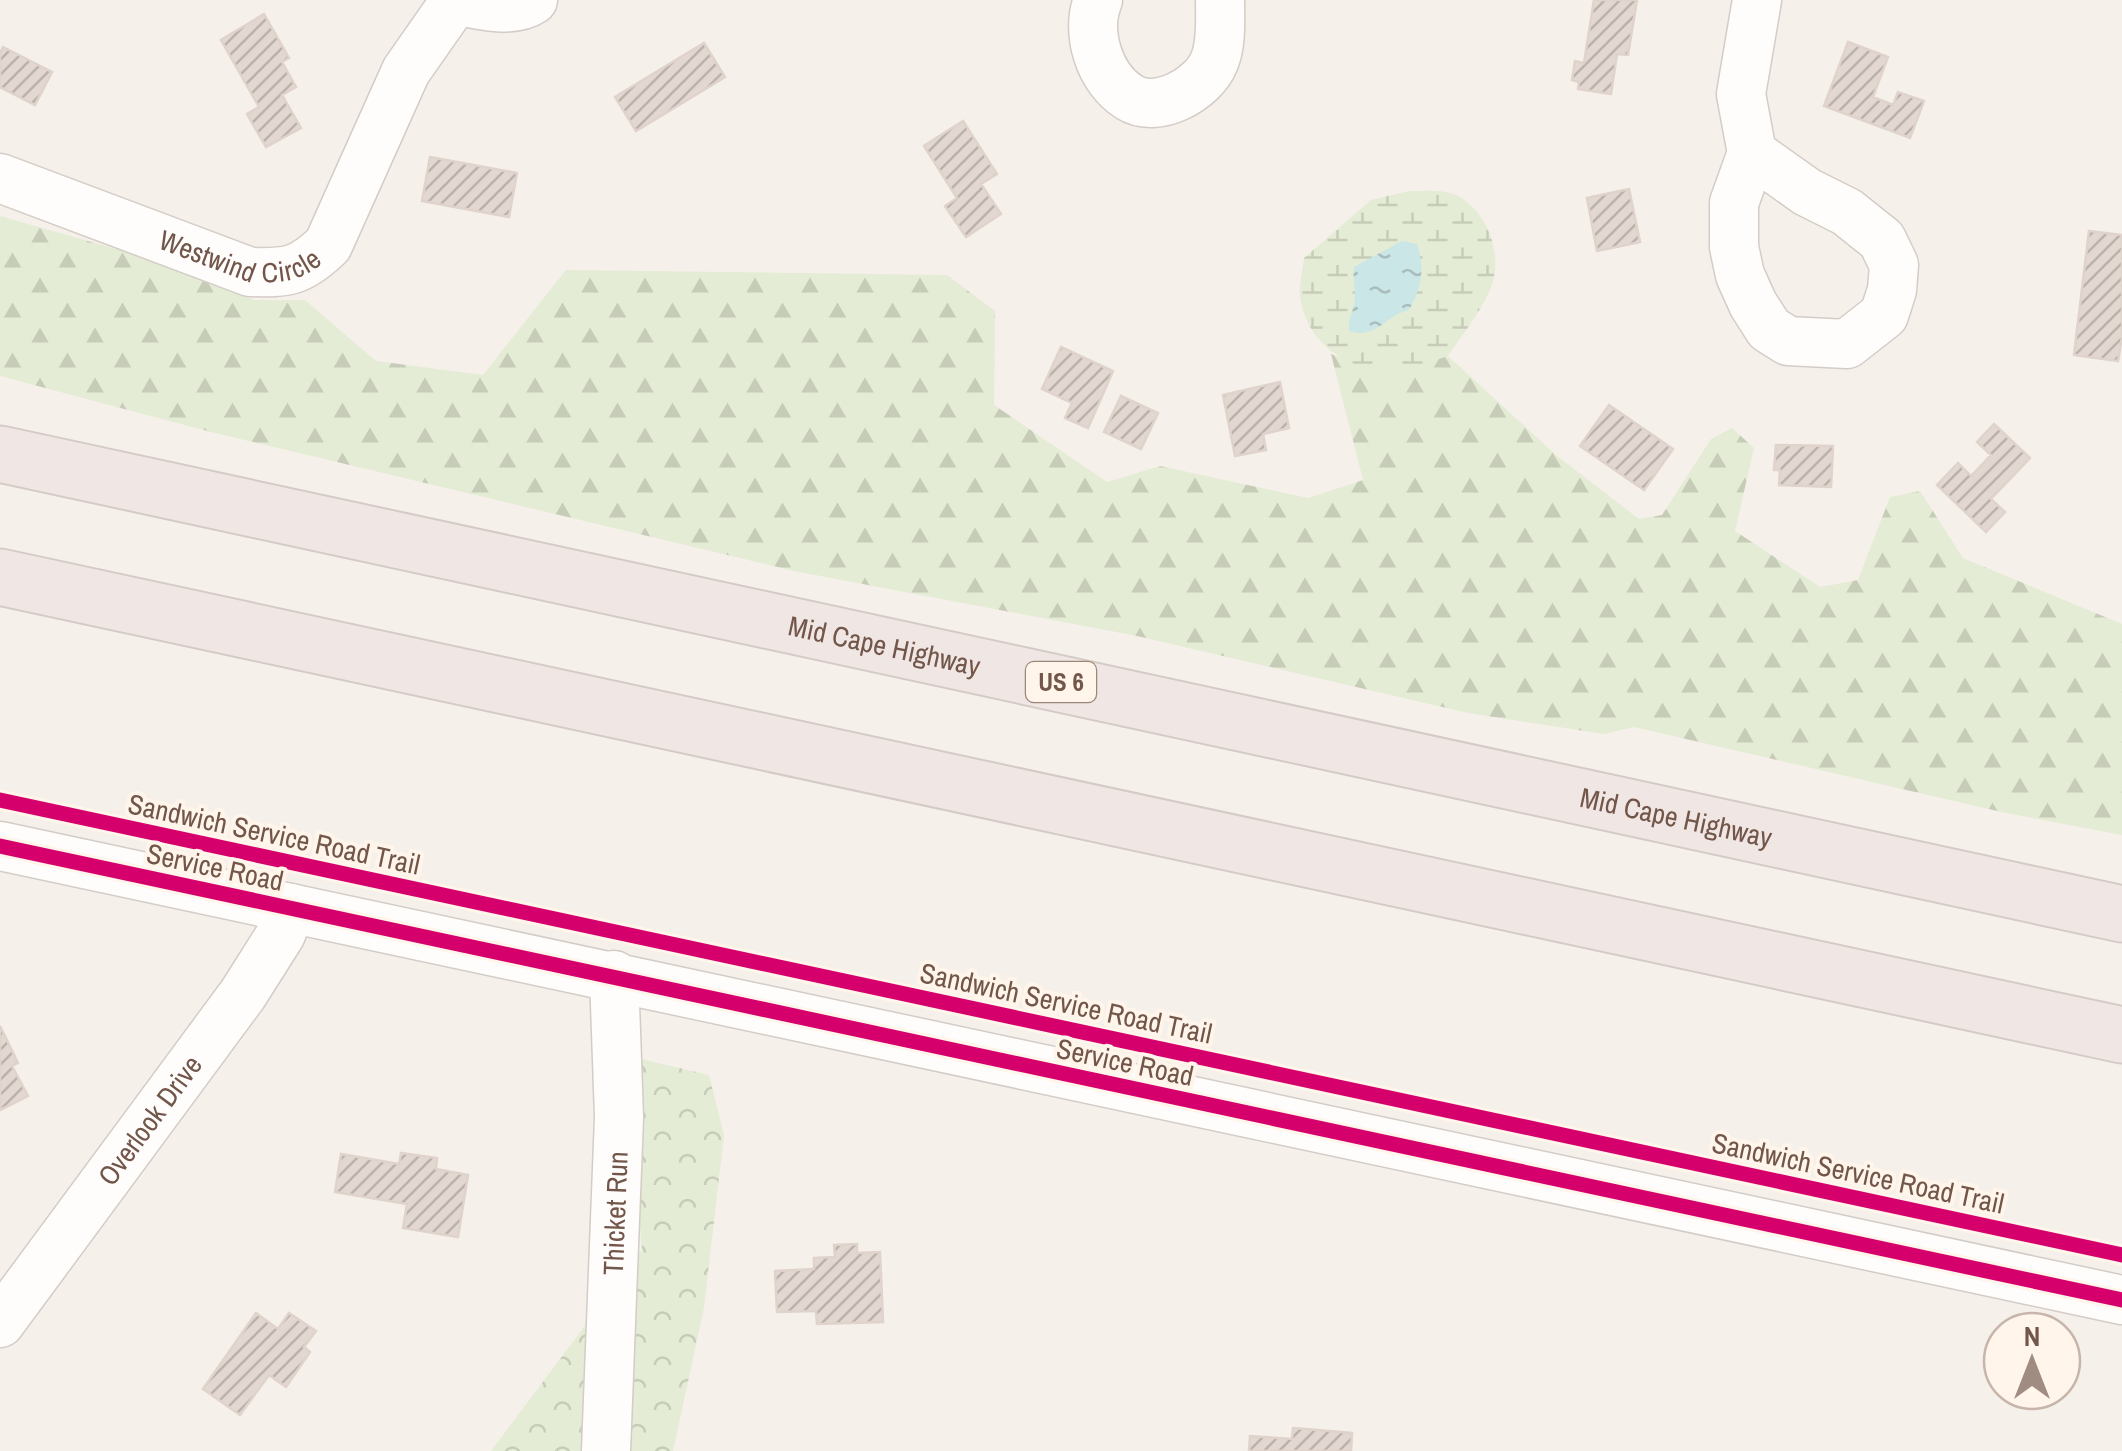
<svg xmlns="http://www.w3.org/2000/svg" width="2122" height="1451" font-family="'Archivo Narrow',sans-serif">
<style>
.forest{fill:url(#forest-firs)}
.wetland{fill:url(#wetland-marsh)}
.park{fill:url(#park-crowns)}
.water{fill:url(#water-ripples)}
.building{fill:url(#building-hatch);stroke:#dfd3cc;stroke-width:2.5}
.lines{fill:none;stroke-linecap:round;stroke-linejoin:round}
.minor-casing{stroke:#d4ccc6;stroke-width:51}
.highway-casing{stroke:#d5cbc6;stroke-width:59}
.minor{stroke:#fefdfc;stroke-width:48}
.highway{stroke:#f0e7e4;stroke-width:55}
.cycleway-casing{stroke:#fff5ea;stroke-width:21}
.cycleway{stroke:#d6006c;stroke-width:15}
.labels{text-anchor:middle;dominant-baseline:central;stroke-width:8;stroke-linejoin:round;paint-order:stroke}
.shield{fill:#fff5ea;stroke:#9d867a;stroke-width:2.5}
.shield-label{font-size:25px;font-weight:bold;fill:#73564a}
.street-label{font-size:28px;fill:#73564a;stroke:#fff5ea}
</style>
<defs>
<pattern id="forest-firs" width="22" height="20" patternUnits="userSpaceOnUse" patternTransform="scale(2.5)"><rect width="22" height="20" fill="#e4ecd5"/><path d="M5 1l3.5 6h-7zM16 11l3.5 6h-7z" fill="#c7ccb8"/></pattern>
<pattern id="wetland-marsh" width="20" height="14" patternUnits="userSpaceOnUse" patternTransform="scale(2.5)"><rect width="20" height="14" fill="#e4ecd5"/><path d="M1 5h8M5 5V1M11 12h8M15 12V8" fill="none" stroke="#c7ccb8"/></pattern>
<pattern id="park-crowns" width="20" height="18" patternUnits="userSpaceOnUse" patternTransform="scale(2.5)"><rect width="20" height="18" fill="#e4ecd5"/><path d="M2 6a3 3 0 1 1 6 0M12 15a3 3 0 1 1 6 0" fill="none" stroke="#c7ccb8"/></pattern>
<pattern id="water-ripples" width="26" height="14" patternUnits="userSpaceOnUse" patternTransform="scale(2.5)"><rect width="26" height="14" fill="#cbe6e6"/><path d="M2 4q2-2 4 0t4 0M15 11q2-2 4 0t4 0" fill="none" stroke="#a9bdbc"/></pattern>
<pattern id="building-hatch" width="6" height="6" patternUnits="userSpaceOnUse" patternTransform="scale(2.5)"><rect width="6" height="6" fill="#e3d8d1"/><path d="M-1 1l2-2M0 6l6-6M5 7l2-2" fill="none" stroke="#bcb2ac"/></pattern>
</defs>
<rect width="100%" height="100%" fill="#f6f0ea"/>
<!-- forest -->
<path class="forest" d="M0 216 162 262 254 300H305L376 361 483 375 566 270 947 275 995 311 994 405 1107 482 1160 466 1308 498 1363 480 1331 354C1383 373 1396 372 1448 356L1556 455 1639 519 1662 515 1711 439 1732 428 1754 448 1735 531 1820 587 1858 580 1890 497 1920 491 1963 558 2122 624V835L2006 813 1634 727 1604 734 1468 713 1137 636 794 571 211 432 0 376Z"/>
<!-- wetland -->
<path class="wetland" d="M1409 191C1426 191 1449 188 1463 199 1491 219 1503 258 1490 290 1480 313 1462 335 1448 356 1433 360 1418 368 1403 369 1355 376 1306 347 1300 296 1299 284 1303 270 1304 258L1371 200Z"/>
<!-- park -->
<path class="park" d="M607 1051 709 1075 724 1135 704 1308 673 1451H491L642 1250 632 1142Z"/>
<!-- water -->
<path class="water" d="M1402 241 1417 244C1425 268 1422 288 1409 310 1386 315 1376 340 1349 331 1348 319 1352 315 1354 304 1357 292 1352 280 1354 267Z"/>
<!-- building -->
<path class="building" d="M1594 0H1637L1628 55 1617 54 1611 94 1578 89 1579 82 1572 80 1575 61 1584 63Z
M264 14 289 58 282 62 296 87 282 95 301 128 266 147 247 114 259 107 221 40Z
M1848 42 1888 57 1873 97 1893 105 1898 92 1924 101 1910 138 1824 106Z
M704 43 725 77 636 131 615 97Z
M3 47 52 72 35 105 0 87V54Z
M963 121 997 174 981 184 1001 214 966 237 945 206 957 198 924 146Z
M430 157 517 173 509 217 422 201Z
M1629 189 1640 242 1597 251 1587 198Z
M2089 231 2122 235V337L2118 361 2074 355Z
M1061 347 1113 371 1088 428 1065 418 1072 403 1042 389Z
M1280 382 1289 428 1263 434 1266 450 1235 456 1223 395Z
M1121 396 1158 413 1141 449 1104 432Z
M1609 405 1673 449 1644 490 1580 446Z
M1994 424 2030 458 1991 499 2005 512 1986 532 1937 485 1958 463 1971 476 1991 455 1977 442Z
M1776 445 1833 446 1831 487 1779 485 1780 470H1774Z
M0 1026 18 1063 12 1066 28 1096 0 1110Z
M401 1153 437 1158 436 1169 468 1175 458 1237 403 1228 407 1204 335 1192 341 1154 399 1164Z
M857 1244V1253L880 1252 883 1322 817 1324 816 1311 777 1312 775 1271 814 1269V1258L835 1257 834 1245Z
M256 1313 278 1329 289 1313 316 1331 304 1347 310 1352 286 1387 269 1375 240 1415 203 1389Z
M1293 1428 1352 1433 1351 1451H1249L1250 1436 1292 1439Z"/>
<g class="lines">
<!-- minor casing -->
<g class="minor-casing">
<g id="minor">
<path d="M455 0C478 5 512 14 533 0"/>
<path d="M1098 0C1085 32 1099 78 1129 97 1157 115 1203 89 1214 62 1222 44 1220 19 1220 0"/>
<path d="M1752 153 1807 192 1847 212 1882 240 1894 265 1892 290 1884 315 1847 344 1788 341 1769 329 1753 304 1740 275 1734 247V203L1752 153 1741 94 1757 0"/>
<path id="s1" d="M0 178 250 272C288 273 300 272 328 245L406 71 455 1"/>
<path d="M0 846 2122 1300"/>
<path id="s2" d="M0 1323 243 994 281 934 291 908"/>
<path id="s3" d="M606 1451 619 1117 614 975"/>
</g>
</g>
<!-- highway casing -->
<g class="highway-casing">
<g id="highway">
<path id="s4" d="M0 454 2122 914"/>
<path d="M0 577 2122 1035"/>
</g>
</g>
<!-- minor -->
<use href="#minor" class="minor"/>
<!-- highway -->
<use href="#highway" class="highway"/>
<!-- cycleway casing -->
<g class="cycleway-casing">
<path id="cycleway" d="M0 800 2122 1255
M0 846 2122 1300"/>
</g>
<!-- cycleway -->
<use href="#cycleway" class="cycleway"/>
</g>
<g class="labels">
<!-- shield labels -->
<rect class="shield" x="1026" y="662" width="70" height="40" rx="8"/>
<g class="shield-label">
<text x="1061" y="682">US 6</text>
</g>
<!-- street labels -->
<g class="street-label">
<text stroke="none"><textPath href="#s1" startOffset="255">Westwind Circle</textPath></text>
<text stroke="none"><textPath href="#s4" startOffset="905">Mid Cape Highway</textPath></text>
<text stroke="none"><textPath href="#s4" startOffset="1715">Mid Cape Highway</textPath></text>
<text transform="translate(274 834) rotate(12)">Sandwich Service Road Trail</text>
<text transform="translate(215 867) rotate(12)">Service Road</text>
<text transform="translate(1066 1003) rotate(12)">Sandwich Service Road Trail</text>
<text transform="translate(1125 1062) rotate(12)">Service Road</text>
<text stroke="none"><textPath href="#s2" startOffset="252">Overlook Drive</textPath></text>
<text transform="translate(1858 1173) rotate(12)">Sandwich Service Road Trail</text>
<text stroke="none"><textPath href="#s3" startOffset="238">Thicket Run</textPath></text>
</g>
</g>
<!-- north arrow -->
<g transform="translate(2032 1361)"><circle r="48" fill="#fff5ea" stroke="#c7b5aa" stroke-width="2.5"/>
<path d="M0-8L18 38L0 25L-18 38Z" fill="#a18c82"/>
<text y="-15" font-size="28" font-weight="bold" text-anchor="middle" fill="#73564a">N</text>
</g>
</svg>
